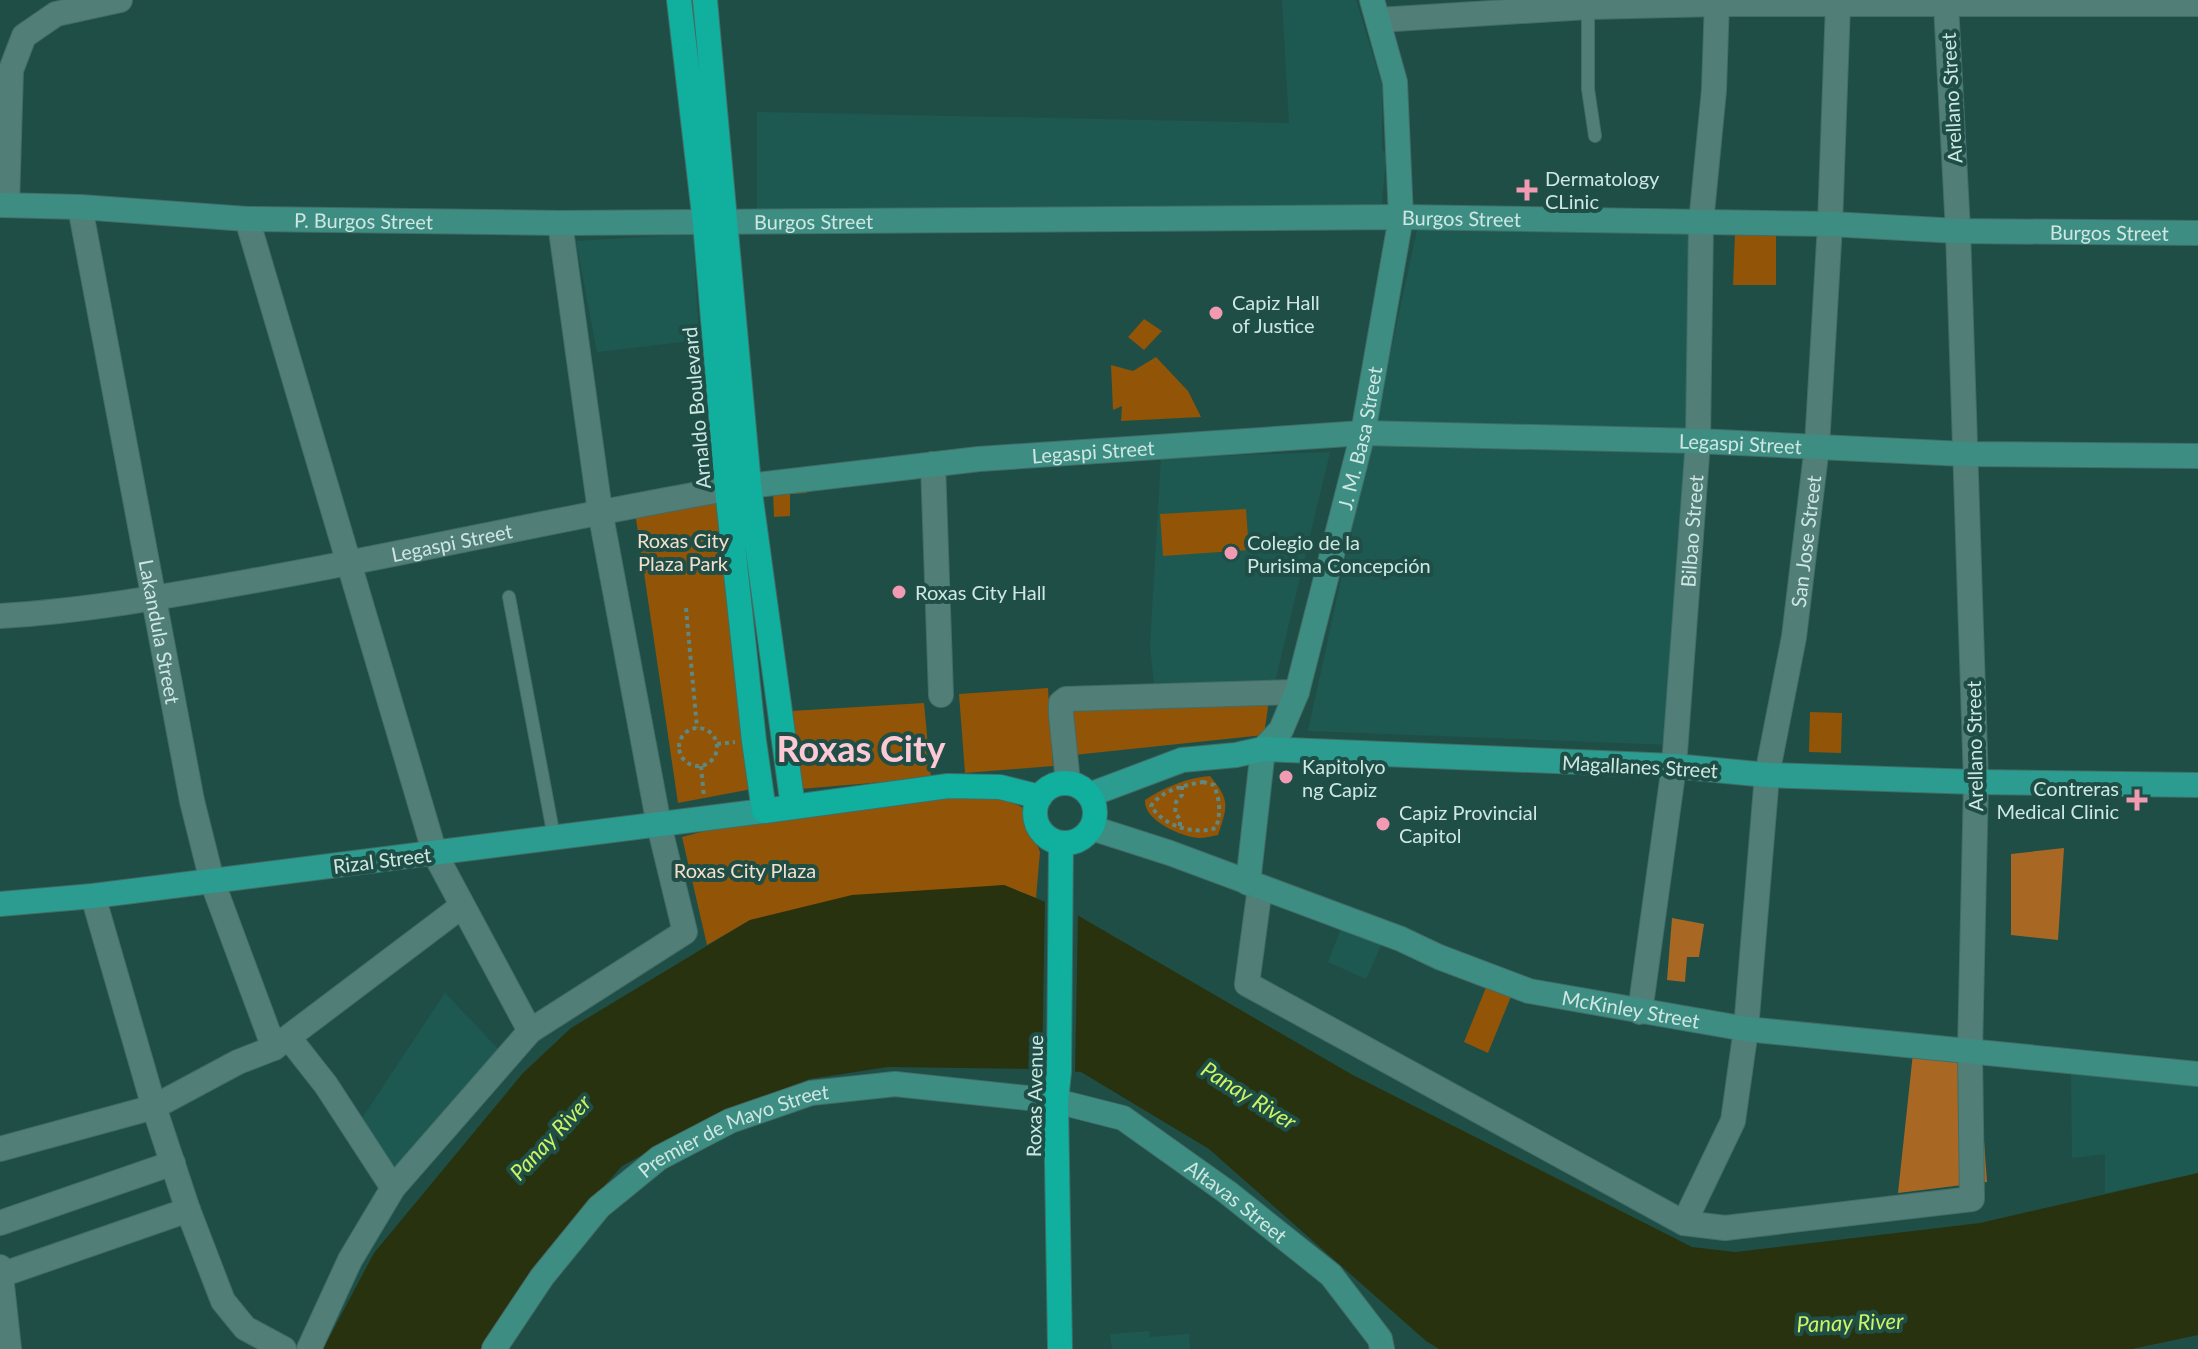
<svg xmlns="http://www.w3.org/2000/svg" width="2198" height="1349" font-family="Lato,sans-serif">
<style>
.built{fill:#1e5951}
.green{fill:#925406}
.forest{fill:#a86823}
.water{fill:#29320e}
.pier{fill:#1f4e47}
.lines{fill:none;stroke-linecap:round;stroke-linejoin:round}
.lane-casing{stroke:#426d67;stroke-width:14}
.street-casing{stroke:#426d67;stroke-width:26}
.secondary-casing{stroke:#426d67;stroke-width:26}
.primary-casing{stroke:#426d67;stroke-width:26}
.highway-casing{stroke:#426d67;stroke-width:26}
.path{stroke:#608780;stroke-width:4;stroke-dasharray:4 4;stroke-linecap:butt}
.lane{stroke:#517f78;stroke-width:12}
.street{stroke:#517f78;stroke-width:24}
.secondary{stroke:#3e8d83;stroke-width:24}
.primary{stroke:#2b9c8f;stroke-width:24}
.highway{stroke:#11af9e;stroke-width:24}
.poi-dot{fill:#f19ab1;stroke:#1f4e47;stroke-width:3}
.labels{text-anchor:middle;dominant-baseline:central;stroke-width:8;stroke-linejoin:round;paint-order:stroke}
.street-label{font-size:20px;fill:#cee7e2;stroke:#1f4e47}
.poi-label{font-size:20px;fill:#cee7e2;stroke:#1f4e47;text-anchor:start}
.park-label{font-size:20px;fill:#f5dfcc;stroke:#1f4e47}
.water-label{font-size:22px;font-style:italic;fill:#cdf464;stroke:#1f4e47}
.town-label{font-size:36px;font-weight:bold;fill:#fcc9d5;stroke:#1f4e47}
</style>
<rect width="100%" height="100%" fill="#1f4e47"/>
<!-- built -->
<path class="built" d="M1282 0H1356L1382 85V151H1387L1381 211 757 209V112L1289 123Z
M1418 226 1707 228 1673 745 1308 731Z
M693 234 699 340 597 352 576 241Z
M1330 452 1275 682 1154 683 1150 647 1161 458Z
M1344 921 1384 939 1366 979 1328 962Z
M445 993 500 1051 395 1175 359 1123Z
M2071 1065 2198 1080V1173L2105 1193V1154L2072 1158Z
M1149 1331 1150 1337 1189 1334 1190 1349H1112L1110 1334Z"/>
<!-- green -->
<path class="green" d="M1735 233H1776V285H1733Z
M1144 319 1162 331 1144 350 1128 337Z
M1156 357 1188 391 1201 417 1121 421 1122 406 1113 410 1111 365 1133 371Z
M806 488 807 493 790 494V516L774 517 773 491Z
M719 501 752 789 678 803 635 512Z
M1246 509 1249 550 1163 556 1160 514Z
M1048 688 1053 766 965 773 959 694Z
M1269 700 1264 735 1074 755 1069 706Z
M924 703 931 778 800 789 791 711Z
M1810 712 1842 713 1841 753 1809 752Z
M1210 776C1230 800 1228 805 1218 835 1212 836 1205 838 1199 838 1181 837 1143 820 1145 800 1165 787 1186 778 1210 776Z
M960 793 1002 797 1023 808 1040 852 1036 898 1004 885 750 920 707 945 682 837 742 821Z
M1487 985 1512 994 1488 1053 1464 1042Z"/>
<!-- forest -->
<path class="forest" d="M2064 848 2058 940 2011 935V854Z
M1672 918 1704 924 1699 957H1687L1685 982 1667 980Z
M1913 1053 1978 1057 1987 1182 1898 1193Z"/>
<!-- water -->
<path class="water" d="M1004 885 1077 915 1351 1074 1692 1247 1735 1252 1980 1223 2198 1173V1335L2132 1349H1439L1426 1341 1209 1149 1081 1072 1034 1069 888 1067 810 1079 715 1115 622 1166 548 1249 481 1349H323L374 1253 523 1073 571 1028 750 920 852 895Z"/>
<!-- pier -->
<path class="pier" d="M1045 897 1078 911 1075 1073 1042 1072Z"/>
<g class="lines">
<!-- lane casing -->
<g class="lane-casing">
<path id="lane" d="M1588 3V89L1595 136
M509 597 554 837"/>
</g>
<!-- street casing -->
<g class="street-casing">
<g id="street">
<path d="M1378 20 1588 7 1717 4H2198"/>
<path d="M7 205 11 70 24 36 56 14 120 0"/>
<path id="s1" d="M80 207 192 801 212 881 274 1048"/>
<path d="M247 219 435 854 530 1031"/>
<path d="M933 464 941 695"/>
<path id="s2" d="M0 616C85 611 168 596 252 581 411 553 568 516 727 489"/>
<path d="M1068 783 1061 714V703L1066 699 1297 692"/>
<path d="M1260 887 1247 984 1684 1223 1725 1228 1972 1199 1970 1051 1976 782 1958 231 1946 4"/>
<path d="M93 896 154 1107 188 1210 223 1301 245 1328 284 1349"/>
<path id="s3" d="M1640 1012 1674 766 1698 441 1701 223 1714 90 1717 0"/>
<path d="M289 1038 326 1085 393 1188"/>
<path d="M0 1149 154 1107 238 1062 274 1048 462 906"/>
<path d="M0 1223 173 1163"/>
<path id="s4" d="M1684 1223 1733 1121 1746 1029 1767 775 1794 637 1817 446 1830 224 1838 4"/>
<path d="M0 1267 9 1349"/>
<path d="M1 1275 188 1210"/>
<path d="M309 1349 350 1260 393 1188 530 1031 685 932 659 825 600 511 560 223"/>
</g>
</g>
<!-- secondary casing -->
<g class="secondary-casing">
<g id="secondary">
<path id="s5" d="M0 205 80 207 247 219 560 223 1401 217 1830 224 1958 231 2198 233"/>
<path id="s6" d="M731 488 979 459 1363 433 1698 441 1964 454 2198 456"/>
<path id="s7" d="M1092 828 1170 853 1401 939 1439 957 1529 991 1746 1029 2198 1074"/>
<path id="s8" d="M1248 883 1263 749 1281 730 1297 692 1363 433 1401 217 1395 82 1372 0"/>
<path id="s9" d="M494 1349 542 1277 599 1207 659 1158 730 1121 811 1093 895 1084 1056 1101 1123 1118 1227 1192 1331 1275 1380 1339 1382 1349"/>
</g>
</g>
<!-- primary casing -->
<g class="primary-casing">
<path id="primary" d="M1089 795 1182 760 1236 755 1263 749 1674 766 1767 775 1976 782 2198 785
M0 904 93 896 764 811"/>
</g>
<!-- highway casing -->
<g class="highway-casing">
<path id="highway" d="M679 0 705 223 727 489 754 741 764 811 948 786 1000 787 1040 797
M705 0 749 485 793 807
M1035 813a30 30 0 1 1 60 0a30 30 0 1 1-60 0Z
M1060 1349 1056 1101 1059 1072 1061 844"/>
</g>
<!-- path -->
<path class="path" d="M686 608 697 728
M679 747a19 19 0 1 1 38 0a19 19 0 1 1-38 0Z
M717 744 735 742
M701 766 704 797
M1203 782 1214 785C1220 801 1221 812 1216 828 1195 835 1164 827 1151 806 1162 790 1185 785 1203 782Z
M1180 826V819L1175 813 1176 802 1182 795V785"/>
<!-- lane -->
<use href="#lane" class="lane"/>
<!-- street -->
<use href="#street" class="street"/>
<!-- secondary -->
<use href="#secondary" class="secondary"/>
<!-- primary -->
<use href="#primary" class="primary"/>
<!-- highway -->
<use href="#highway" class="highway"/>
</g>
<!-- markers -->
<g class="poi-dot">
<path d="M1523 178h8v8h8v8h-8v8h-8v-8h-8v-8h8z"/>
<circle cx="1216" cy="313" r="8"/>
<circle cx="1231" cy="553" r="8"/>
<circle cx="899" cy="592" r="8"/>
<circle cx="1286" cy="777" r="8"/>
<path d="M2133 788h8v8h8v8h-8v8h-8v-8h-8v-8h8z"/>
<circle cx="1383" cy="824" r="8"/>
</g>
<g class="labels">
<!-- street labels -->
<g class="street-label">
<text transform="translate(1951 98) rotate(-93)">Arellano Street</text>
<text stroke="none"><textPath href="#s5" startOffset="1462">Burgos Street</textPath></text>
<text stroke="none"><textPath href="#s5" startOffset="364">P. Burgos Street</textPath></text>
<text stroke="none"><textPath href="#s5" startOffset="814">Burgos Street</textPath></text>
<text stroke="none"><textPath href="#s5" startOffset="2110">Burgos Street</textPath></text>
<text transform="translate(696 408) rotate(-95)">Arnaldo Boulevard</text>
<text stroke="none"><textPath href="#s8" startOffset="464">J. M. Basa Street</textPath></text>
<text stroke="none"><textPath href="#s6" startOffset="1012">Legaspi Street</textPath></text>
<text stroke="none"><textPath href="#s6" startOffset="364">Legaspi Street</textPath></text>
<text stroke="none"><textPath href="#s3" startOffset="484">Bilbao Street</textPath></text>
<text stroke="none"><textPath href="#s2" startOffset="458">Legaspi Street</textPath></text>
<text stroke="none"><textPath href="#s4" startOffset="698">San Jose Street</textPath></text>
<text stroke="none"><textPath href="#s1" startOffset="432">Lakandula Street</textPath></text>
<text transform="translate(1974 746) rotate(-91)">Arellano Street</text>
<text transform="translate(1640 766) rotate(3)">Magallanes Street</text>
<text transform="translate(382 860) rotate(-7)">Rizal Street</text>
<text stroke="none"><textPath href="#s7" startOffset="570">McKinley Street</textPath></text>
<text transform="translate(1034 1096) rotate(-89)">Roxas Avenue</text>
<text stroke="none"><textPath href="#s9" startOffset="334">Premier de Mayo Street</textPath></text>
<text stroke="none"><textPath href="#s9" startOffset="876">Altavas Street</textPath></text>
</g>
<!-- poi labels -->
<g class="poi-label">
<text x="1545" y="178">Dermatology<tspan x="1545" dy="23">CLinic</tspan></text>
<text x="1232" y="302">Capiz Hall<tspan x="1232" dy="23">of Justice</tspan></text>
<text x="1247" y="542">Colegio de la<tspan x="1247" dy="23">Purisima Concepción</tspan></text>
<text x="915" y="592">Roxas City Hall</text>
<text x="1302" y="766">Kapitolyo<tspan x="1302" dy="23">ng Capiz</tspan></text>
<text x="2119" y="788" text-anchor="end">Contreras<tspan x="2119" dy="23">Medical Clinic</tspan></text>
<text x="1399" y="812">Capiz Provincial<tspan x="1399" dy="23">Capitol</tspan></text>
</g>
<!-- park labels -->
<g class="park-label">
<text x="683" y="540">Roxas City<tspan x="683" dy="23">Plaza Park</tspan></text>
<text x="745" y="870">Roxas City Plaza</text>
</g>
<!-- water labels -->
<g class="water-label">
<text transform="translate(1249 1095) rotate(32)">Panay River</text>
<text transform="translate(550 1137) rotate(-47)">Panay River</text>
<text transform="translate(1850 1322) rotate(-2)">Panay River</text>
</g>
<!-- town labels -->
<g class="town-label">
<text x="861" y="748">Roxas City</text>
</g>
</g>
</svg>
